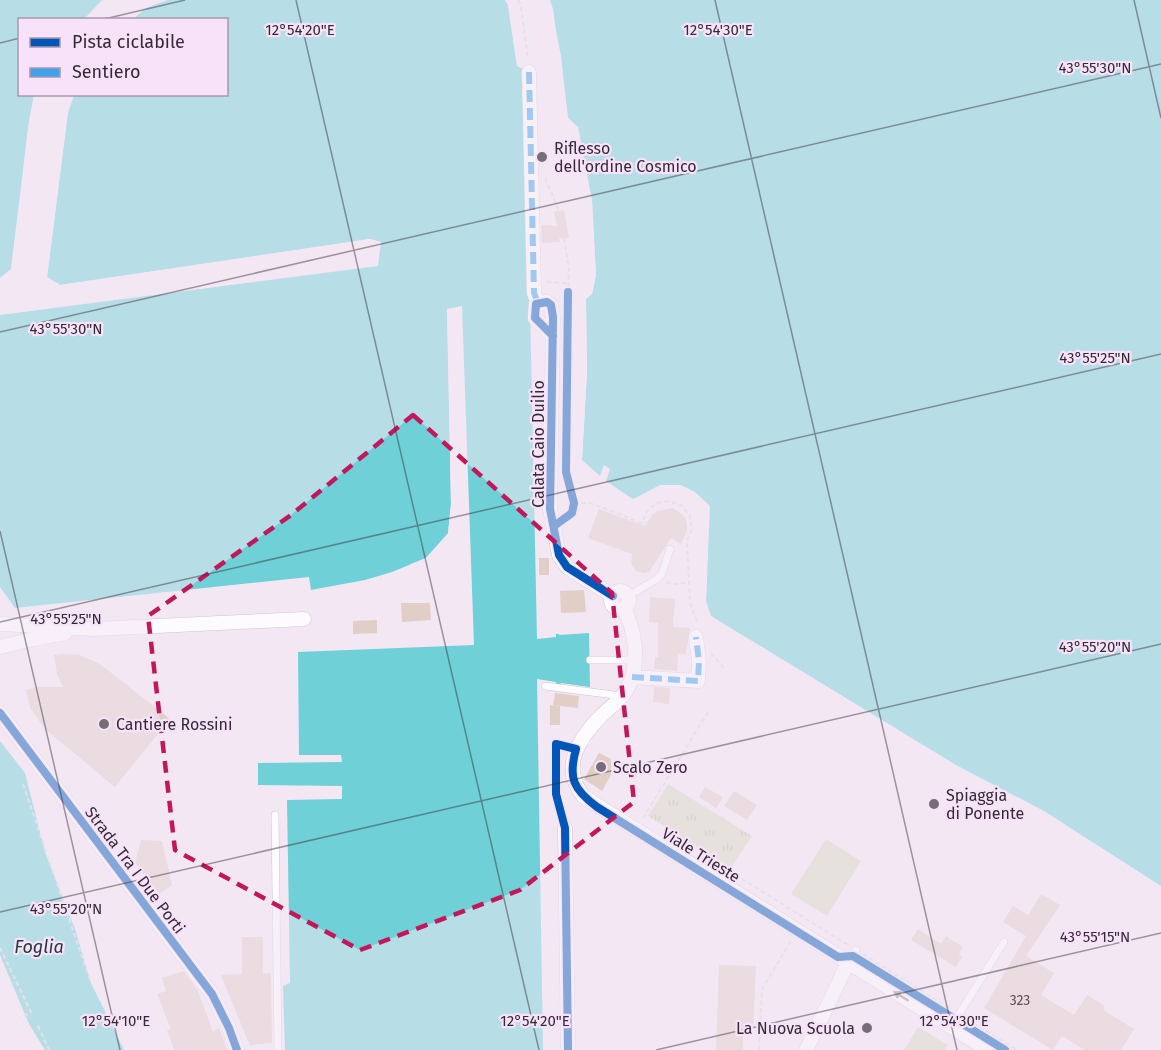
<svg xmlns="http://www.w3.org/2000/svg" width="1161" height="1050" font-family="'Fira Sans',sans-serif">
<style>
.park{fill:url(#park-tufts)}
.pitch{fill:#dad9c2}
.water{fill:#70d0d7}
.pier{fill:#f3e7f4}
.building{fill:#e1cec7}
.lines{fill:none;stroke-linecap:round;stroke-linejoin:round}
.lane-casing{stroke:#cec5cf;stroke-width:8}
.street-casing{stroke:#cec5cf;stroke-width:15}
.path{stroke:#dbd8db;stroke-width:2;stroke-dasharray:4.5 3;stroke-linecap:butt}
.lane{stroke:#fdfbfd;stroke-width:7}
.street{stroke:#fdfbfd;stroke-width:14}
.quiet{stroke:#3ea3eb;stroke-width:6;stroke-dasharray:12 6;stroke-linecap:butt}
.cycleway-casing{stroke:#f7e2f9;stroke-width:11}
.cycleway{stroke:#0057b8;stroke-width:8}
.oneway{fill:#989398}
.marked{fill:none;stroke:#c2185b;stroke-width:4.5;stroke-dasharray:12 8;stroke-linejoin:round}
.ticks{fill:none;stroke:#332b34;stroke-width:1.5;stroke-opacity:0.45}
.poi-dot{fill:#766d77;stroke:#f7e2f9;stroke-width:2}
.labels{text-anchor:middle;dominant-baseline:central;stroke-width:4.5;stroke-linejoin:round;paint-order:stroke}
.number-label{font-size:14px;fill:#5e5459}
.poi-label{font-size:16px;fill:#332b34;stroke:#f7e2f9;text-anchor:start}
.street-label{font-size:16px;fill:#332b34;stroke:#f7e2f9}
.water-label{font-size:18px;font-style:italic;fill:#233b3b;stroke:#f7e2f9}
.ticks-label{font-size:15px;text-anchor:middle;fill:#332b34;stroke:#f7e2f9;stroke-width:4.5;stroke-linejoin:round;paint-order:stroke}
</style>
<defs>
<pattern id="park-tufts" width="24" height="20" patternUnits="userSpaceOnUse" patternTransform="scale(1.5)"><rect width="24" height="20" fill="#dad9c2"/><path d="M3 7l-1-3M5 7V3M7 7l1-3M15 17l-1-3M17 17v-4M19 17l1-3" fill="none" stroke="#bcbaa7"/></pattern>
</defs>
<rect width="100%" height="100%" fill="#f3e7f4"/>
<!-- park -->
<path class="park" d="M668 784 752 836 731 868 648 816Z"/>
<!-- pitch -->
<path class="pitch" d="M826 839 861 861 827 916 791 894Z
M918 1027 948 1045 945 1050H904Z"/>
<!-- water -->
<path class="water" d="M0 0H102L84 19 20 20V94L34 95 11 269 0 278Z
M168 0H505L508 5 517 66 525 70 537 639 556 637V634H559V635L589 633 590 687 561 683 560 685H556V682L537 679 543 1050H285L283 986 290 983 287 800 342 799V786L258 785V763L342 762 341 755H299L298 652 474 645 462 306 447 309 451 504 448 534 426 558 392 572 365 580 311 590 309 577 15 608 0 587V315L378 266 381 242 370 239 60 285 47 277 68 112 74 95 226 94V20L133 19 146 8Z
M550 0H1161V886L1044 811 956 765 711 616 706 601 709 506C680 477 668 482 633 499L606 481 610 469 604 465 600 476 582 460 587 372 586 299 592 294 596 275 592 201 578 128 568 118 561 56Z
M0 741 25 773 45 852 75 929 91 983 124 1050H45L29 1024 0 955Z"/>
<!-- pier -->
<path class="pier" d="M505 0H509L511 4 519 62 517 66 508 5Z
M547 0H550L553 9 568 118 578 127 592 201 596 275 592 294 586 299 587 372 582 460 584 466 579 460 584 371 583 298 590 293 593 275 589 202 575 129 565 119 558 57Z
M37 94 13 270 0 281V278L11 269 29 120 34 95Z
M71 94 74 95 68 112 47 277 60 285 370 239 381 242 379 254H376L378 244 370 242 59 288 44 277 65 112Z
M452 308 450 312 454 504 451 534 428 560 409 568 411 564 426 558 448 533 451 504 447 309Z
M660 485H681L695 492 710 506 706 601 712 621 709 618 703 601 707 507 693 494 681 488H661L640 498 641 495Z"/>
<!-- building -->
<path class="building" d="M564 210 569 238H559L560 242 542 243 541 225 557 226 554 212Z
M673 508 684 516 687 523V531L681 544 671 538 649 572 644 573 636 571 631 564 632 554 588 538 599 509 645 526 652 515 657 511Z
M539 558H549V575H539Z
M584 590 586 612 561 613 560 591Z
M650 597 675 599 673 627 690 628 686 654H678L677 671 654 669 655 657H658V623L649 622Z
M401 603H430L431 620 402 622Z
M377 620V633L353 634V621Z
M63 654 80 655 100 664 170 719 115 787 45 729 30 708 26 690 36 687H63L57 674 54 655Z
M654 687 670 688 669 704 653 702Z
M555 693 579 696 578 708 553 705Z
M550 705 560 706V725H550Z
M599 753 611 759V775L602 791 584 779Z
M705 787 723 797 716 808 699 797Z
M734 791 757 805 747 820 724 806Z
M141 840 162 841 172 885 159 894 135 863Z
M1041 894 1060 905 1026 956 1054 973 1041 995 1074 1015 1087 995 1105 1006 1103 1010 1134 1029 1121 1050H1085L1062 1036 1053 1050 984 1008 1026 936 1003 922 1013 906 1028 915Z
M918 929 941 944 946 936 963 947 959 954 962 957 956 967 911 940Z
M242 937H263V974L271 973 272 1043 257 1044 250 1046 221 975 242 974Z
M719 965 756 966 753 1032H743V1050H716Z
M184 971 198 991 213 1032 219 1028 227 1050H174L167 1030 171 1029 157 994 166 991 162 978Z"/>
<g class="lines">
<!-- lane casing -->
<g class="lane-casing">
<path id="lane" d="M628 596 657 579 662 574 670 549
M590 660H635
M545 686 622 696
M275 815 278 1050
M848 963 856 950
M951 1027 1004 942"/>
</g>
<!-- street casing -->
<g class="street-casing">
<path id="street" d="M529 72 534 293 538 303
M553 336 535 318 536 304 547 302 551 305 553 317 550 509 559 555 567 567 613 596
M611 600a9 9 0 1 1 18 0a9 9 0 1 1-18 0Z
M624 608C635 631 640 661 629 685 624 698 611 706 601 716 578 739 560 768 584 797L988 1050
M0 624 94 629 304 619
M0 647 33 639 65 633
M632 677 698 681 699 661 696 637
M0 713 212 994 229 1028 237 1050
M565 828 568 1050
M806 1050 848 963"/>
</g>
<!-- path -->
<path class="path" d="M518 0 521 7 528 60
M545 178 559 211
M564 238 569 269 568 292
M547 282 568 283
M574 503H590L642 523 647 511 657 503 670 501 682 506 690 516 692 529 687 540 690 603 698 624
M666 582 673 584 689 583
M711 653 725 669
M23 784 91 983
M643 818 708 712
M710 859 848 945
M0 948 31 1012 20 1018
M863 954 952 1010
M967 1019 1017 1050
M38 1026 49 1050
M759 1050 762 989 791 941"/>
<!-- lane -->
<use href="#lane" class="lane"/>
<!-- street -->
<use href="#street" class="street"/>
<!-- quiet -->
<path class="quiet" d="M529 72 534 293 538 303
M632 677 698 681 699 661 696 637"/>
<!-- cycleway casing -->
<g class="cycleway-casing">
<path id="cycleway" d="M553 336 535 318 536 304 547 302 551 305 553 317 550 509 559 555 567 567 613 596
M554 526 572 513 574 503 566 472 568 292
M0 713 212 994 229 1028 237 1050
M568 1050 565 828 556 794V744L576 749C568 778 573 789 597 807L838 957 853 956 1005 1050"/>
</g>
<!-- cycleway -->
<use href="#cycleway" class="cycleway"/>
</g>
<!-- one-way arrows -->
<defs><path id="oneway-solid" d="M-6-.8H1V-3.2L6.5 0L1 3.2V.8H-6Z" transform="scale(1.5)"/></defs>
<use class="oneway" href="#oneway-solid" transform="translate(901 996) rotate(-148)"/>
<!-- marked area -->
<path d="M0 0H1161V1050H0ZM413 415 612 593 634 802 520 890 360 950 175 850 148 616 291 515Z" fill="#f3e7f4" fill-opacity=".55" fill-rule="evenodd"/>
<path class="marked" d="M413 415 612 593 634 802 520 890 360 950 175 850 148 616 291 515Z"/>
<!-- ticks -->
<path class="ticks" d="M296 0 539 1050M715 0 957 1050M1134 0 1161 118M100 20 185 0M0 43 20 38M0 332 1161 64M0 531 120 1050M0 622 1161 354M0 912 1161 644M656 1050 1161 933"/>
<!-- markers -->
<g class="poi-dot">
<circle cx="542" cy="157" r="6"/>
<circle cx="104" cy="724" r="6"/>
<circle cx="601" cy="767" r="6"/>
<circle cx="934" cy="804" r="6"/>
<circle cx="867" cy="1028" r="6"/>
</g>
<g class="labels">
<!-- number labels -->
<g class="number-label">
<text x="1020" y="1000">323</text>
</g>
<!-- poi labels -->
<g class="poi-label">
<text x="554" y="148">Riflesso<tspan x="554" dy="18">dell'ordine Cosmico</tspan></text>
<text x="116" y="724">Cantiere Rossini</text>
<text x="613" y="767">Scalo Zero</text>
<text x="946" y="795">Spiaggia<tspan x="946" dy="18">di Ponente</tspan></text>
<text x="855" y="1028" text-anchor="end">La Nuova Scuola</text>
</g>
<!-- street labels -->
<g class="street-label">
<text transform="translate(538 444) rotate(-90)">Calata Caio Duilio</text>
<text transform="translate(701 855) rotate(32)">Viale Trieste</text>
<text transform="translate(135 870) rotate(53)">Strada Tra I Due Porti</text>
</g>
<!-- water labels -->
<g class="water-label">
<text x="39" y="947">Foglia</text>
</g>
</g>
<g class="ticks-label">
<text x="300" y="35">12°54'20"E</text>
<text x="718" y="35">12°54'30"E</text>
<text x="1095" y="73">43°55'30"N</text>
<text x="66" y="334">43°55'30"N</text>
<text x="1095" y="363">43°55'25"N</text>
<text x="66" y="624">43°55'25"N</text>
<text x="1095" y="652">43°55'20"N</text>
<text x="66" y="914">43°55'20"N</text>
<text x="1095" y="942">43°55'15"N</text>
<text x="116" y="1026">12°54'10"E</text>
<text x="535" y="1026">12°54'20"E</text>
<text x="954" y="1026">12°54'30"E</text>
</g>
<!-- legend -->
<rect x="18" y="18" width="210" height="78" fill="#f7e2f9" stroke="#a999aa" stroke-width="1.5"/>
<rect x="30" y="38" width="30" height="9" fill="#0057b8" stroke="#a999aa" stroke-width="1.5"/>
<text x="72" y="48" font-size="18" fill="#332b34">Pista ciclabile</text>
<rect x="30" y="68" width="30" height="9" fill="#3ea3eb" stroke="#a999aa" stroke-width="1.5"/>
<text x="72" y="78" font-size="18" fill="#332b34">Sentiero</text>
</svg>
